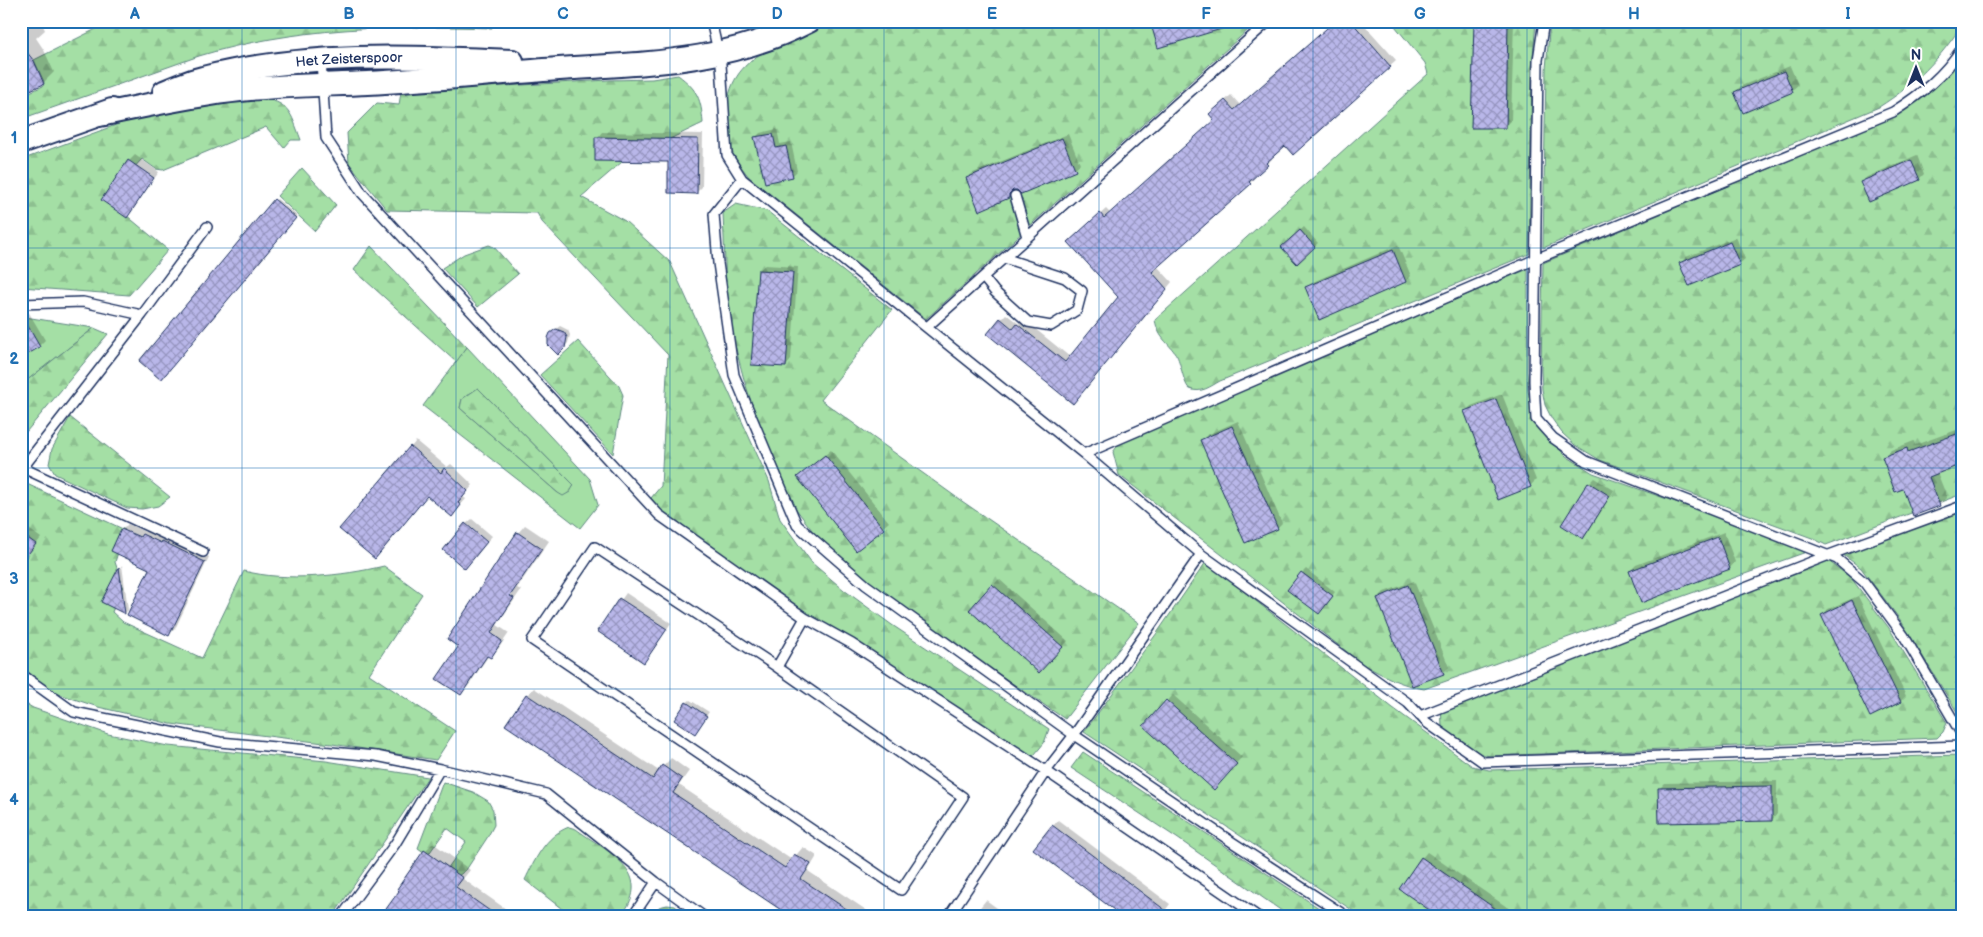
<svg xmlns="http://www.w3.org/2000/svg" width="1983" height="937" font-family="'Balsamiq Sans',sans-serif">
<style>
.grass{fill:#a4dfa5;stroke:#608782;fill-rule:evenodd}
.forest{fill:url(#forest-firs);stroke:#608782}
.shadow{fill:#0003}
.building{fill:url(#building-cross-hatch);stroke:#1b2f5e}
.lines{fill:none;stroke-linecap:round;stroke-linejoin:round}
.service-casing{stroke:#1b2f5e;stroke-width:12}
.tertiary-casing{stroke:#1b2f5e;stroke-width:26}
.service{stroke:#fff;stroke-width:9}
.tertiary{stroke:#fff;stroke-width:22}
.grid{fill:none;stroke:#1f6fb2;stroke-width:1;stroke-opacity:0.55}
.labels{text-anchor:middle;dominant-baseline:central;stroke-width:4;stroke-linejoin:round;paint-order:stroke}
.street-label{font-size:14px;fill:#1b2f5e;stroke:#fff}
.neatline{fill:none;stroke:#1f6fb2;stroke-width:2}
.grid-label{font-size:16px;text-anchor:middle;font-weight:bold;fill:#1f6fb2}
</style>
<defs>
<pattern id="forest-firs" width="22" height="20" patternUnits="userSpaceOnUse" patternTransform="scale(1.25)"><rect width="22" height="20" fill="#a4dfa5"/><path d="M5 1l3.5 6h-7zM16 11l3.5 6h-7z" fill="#8dc090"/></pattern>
<pattern id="building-cross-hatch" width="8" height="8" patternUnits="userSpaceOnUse" patternTransform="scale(1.25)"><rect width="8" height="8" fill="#b9b7e9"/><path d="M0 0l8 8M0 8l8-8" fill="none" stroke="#9695c0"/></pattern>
</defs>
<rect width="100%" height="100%" fill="#fff"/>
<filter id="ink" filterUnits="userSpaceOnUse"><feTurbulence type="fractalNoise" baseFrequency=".02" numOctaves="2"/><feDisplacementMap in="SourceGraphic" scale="10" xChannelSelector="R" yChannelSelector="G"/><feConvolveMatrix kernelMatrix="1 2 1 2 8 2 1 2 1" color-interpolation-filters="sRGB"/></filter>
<g filter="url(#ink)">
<!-- grass -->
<path class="grass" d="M25 317 94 328 21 385V319Z
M467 347 590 479 598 505 580 528 423 406ZM478 388 570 481 574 486 558 493 460 408 462 399Z"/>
<!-- forest -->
<path class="forest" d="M112 21H491L492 28C393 25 294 27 199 56L21 119V96L43 86 44 82 34 60Z
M832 21H1258L926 319 749 177C730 153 727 145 727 115 727 50 786 46 832 21Z
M1391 21H1536L1532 69 1529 254 1220 381C1211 386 1201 394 1190 389 1184 386 1181 364 1177 356 1168 341 1159 340 1155 320L1428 74 1425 63Z
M1550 21H1962V25C1938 61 1915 84 1879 107L1543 248 1546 69Z
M1962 52V494L1826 545 1812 538 1600 460 1575 445 1562 433 1552 419 1545 405 1542 389 1541 370 1543 263 1886 120Z
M678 75C698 90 701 99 703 123L622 162 581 197 625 221 670 262 769 481 780 519 812 563 844 590 892 625 1049 729 1044 743 1030 760 683 531 661 512 651 498 661 486 668 355 542 222 537 213 387 210 349 163 347 133 377 103 399 105 401 92 609 80 652 79Z
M258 97C290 103 290 111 301 140H291L284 148 266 127 163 170 156 169 142 159 108 196V200L168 250 129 295 21 287V160L132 119 201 103Z
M302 168 336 205 315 231 277 196Z
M736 204 767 211 892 310 821 400 956 497 1139 623 1065 719 901 608 821 542 796 509 777 475 764 443 743 376 731 330 726 289 723 213Z
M489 245 494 247 518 274 478 307 442 268 464 254Z
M371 246 467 347 456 362 354 270Z
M1528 269 1527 371 1528 391 1532 410 1552 442 1566 456 1593 473 1707 513 1809 551 1424 689C1401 685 1384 676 1364 665L1119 475 1113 452 1123 439Z
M94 328 108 334 21 438V385Z
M578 341 619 386 623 395 613 454 540 375Z
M478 388 570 481 574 485 570 492 563 496 558 493 460 408 462 399Z
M70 417 170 497 158 506 142 509 127 508 55 474 49 464 52 449Z
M27 484 125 530 115 562 123 586 112 612 123 622 202 658 244 571C286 582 342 576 384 566L422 594 369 674 455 731 436 760 332 744 171 724 98 707 41 688 21 674V491Z
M1962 509V720L1901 621 1861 568 1842 554Z
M1827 560 1851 578 1889 628 1947 723 1943 732 1937 738 1490 756 1475 753 1442 727 1441 702Z
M1206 562 1393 708 1472 766 1489 770 1960 755 1962 756V916H1361L1084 732 1157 633Z
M21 701 33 708 108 734 168 746 326 761 428 777 333 916H21Z
M1083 752 1331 916H1289L1177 838 1071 768Z
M443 782 473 792 488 801 493 810 494 825 487 838 466 870 454 879 445 872 466 842 447 828 428 855 418 848Z
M569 827 576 829C607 852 656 872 621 916H571L525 880C535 860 545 836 569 827Z
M667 905 675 906 688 916H650L659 907Z"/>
<!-- shadow -->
<path class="shadow" d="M21 21H41L45 30 36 38 44 50 54 72 43 83 21 93Z
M548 21H564L550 28Z
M1336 21H1361L1396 60 1293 153 1285 144 1271 157 1272 159 1254 176 1255 177 1250 183 1157 266 1172 282 1078 397 1001 319 1006 314 1019 324 1023 319 1070 357 1119 297 1075 237 1106 209 1111 214 1216 120V109L1231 95 1240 105Z
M1477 21H1514L1511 121 1505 127 1475 23Z
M1790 66 1798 85 1792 90 1735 92 1741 86Z
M777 129 780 144 791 142 797 171 792 176 755 138 760 133Z
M602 132 703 134 702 187 697 192 669 161 597 138Z
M1068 134 1080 164 1075 170 1014 189V192L1009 197 967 179 973 173Z
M135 155 159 172 127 216 129 161Z
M1917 155 1924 174 1919 179 1861 182 1867 177Z
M277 199 297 216 161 378 141 361Z
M1304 227 1318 243 1297 262 1283 247Z
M1736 237 1745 259 1739 264 1681 263 1686 257Z
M1398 245 1411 276 1406 281 1307 288 1313 282Z
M765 265 798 267 791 360 786 366 759 270Z
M28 311 45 340 39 346 21 356V315Z
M560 326 568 330 570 335 568 343 558 353 553 331Z
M1502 394 1536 480 1530 486 1465 412 1471 406Z
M1238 421 1282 523 1277 528 1202 440 1207 435Z
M1962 428V488L1954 466 1937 472 1947 497 1939 505 1903 487 1884 458 1891 450 1914 441 1915 445Z
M416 441 447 467 451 464 473 485 463 497 466 499 457 509 411 447Z
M831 450 889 522 857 549 804 472Z
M1594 478 1614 490 1589 531 1583 537 1589 483Z
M472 519 492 536 470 561 466 524Z
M21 523 41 538 21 563Z
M128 524 145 532 148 529 168 537 209 557 175 629 169 634 151 568 122 530Z
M525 525 549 541 517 588 521 590 497 625 509 633 498 649 491 656 489 655 468 686 461 694 459 646 518 533Z
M1724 532 1735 562 1730 568 1642 602 1630 571 1636 565Z
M122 565 128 610 125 613 102 602Z
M1306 569 1335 592 1322 609 1302 573Z
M999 579 1068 641 1045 666 970 610Z
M1414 581 1449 667 1443 673 1378 598 1384 592Z
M626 593 671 623 644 661 599 631Z
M1858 596 1906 696 1901 701 1823 615 1828 609Z
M534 688 659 771 671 758 689 771 679 785 792 860 803 847 817 856 808 871 875 916H792L527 695Z
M1173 695 1242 757 1219 782 1145 726Z
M690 700 709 712 698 728 686 703Z
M1777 781V814L1772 820 1660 788 1665 783Z
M1058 820 1170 904 1161 916 1035 848Z
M433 843 470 870 463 879 513 914 511 916H383L401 890 398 889 425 851Z
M1427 852 1520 916H1440L1422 858Z
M986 900 1008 916H973Z"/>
<!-- building -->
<path class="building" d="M1150 21H1238V24L1158 48Z
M1335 21H1351L1391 67 1293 155 1285 146 1266 163 1268 165 1249 182 1251 184 1152 272 1167 289 1073 404 987 334 1000 318 1013 329 1017 324 1065 362 1118 297 1068 242 1100 213 1104 218 1214 120 1209 114 1225 100 1234 110Z
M1474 23 1508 24 1506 128H1471Z
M21 45 34 61 44 84 21 94Z
M1784 71 1793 92 1743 113 1734 92Z
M773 134 776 148 786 146 793 177 765 183 754 137Z
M595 137 698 139 697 194 668 193V162L595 161Z
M1062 138 1076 171 1021 194 1017 190H1013L1009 194V198L979 211 966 178Z
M128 160 154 178 127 218 101 200Z
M1911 160 1920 180 1869 202 1860 182Z
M274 199 296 218 161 380 139 361Z
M1300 230 1315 247 1297 264 1281 247Z
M1730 242 1740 265 1689 286 1679 263Z
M1393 250 1406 282 1319 320 1305 287Z
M758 270 793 272 786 367 751 365Z
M21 314 40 347 21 358Z
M556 329 564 332 567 337 565 348 558 355 548 345V338L550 333Z
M1496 399 1531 487 1498 500 1464 411Z
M1232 426 1278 529 1245 543 1200 440Z
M1962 432V464L1929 477 1940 506 1913 516 1903 489 1895 492 1882 457 1907 448 1908 452Z
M410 446 441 473 444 468 468 491 458 503 461 505 452 517 427 496 375 559 339 529Z
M825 455 884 529 856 551 797 477Z
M1588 482 1610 496 1583 539 1561 525Z
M465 523 487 542 465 569 443 550Z
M121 529 140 537 142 534 161 543 162 541 205 562 169 636 127 615 149 569 111 551Z
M517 532 542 549 510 596 514 598 491 633 502 641 491 658 487 656 461 695 436 679 458 647 447 639Z
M21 533 36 544 21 563Z
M1718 537 1730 569 1641 603 1629 571Z
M119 567 125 614 101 602Z
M1301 572 1333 596 1319 614 1287 590Z
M992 584 1063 647 1039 673 969 610Z
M1408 585 1444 674 1412 686 1377 598Z
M619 598 667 629 644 663 597 631Z
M1852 600 1901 702 1870 717 1821 615Z
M526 694 653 779 662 765 682 779 673 793 785 868 794 854 811 864 801 879 857 916H790L717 867 505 725Z
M1166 700 1237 764 1214 790 1143 726Z
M686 702 707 716 695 734 674 720Z
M1772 786V821L1659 823 1658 788Z
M1052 825 1173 916H1122L1033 849Z
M424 850 463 878 456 887 497 916H381L399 891 397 889Z
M1421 857 1506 916H1438L1399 889Z"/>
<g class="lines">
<!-- service casing -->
<g class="service-casing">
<path id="service" d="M711 21 721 64 727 155 742 179 1084 454 1201 554 1408 703 1426 722 1483 762 1962 746
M1544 21 1538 60 1534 381 1536 419 1553 438 1586 461 1837 559 1864 582 1904 636 1962 735
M321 60 326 138 362 193 659 515 805 618 852 644 1046 771 1257 916
M742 179 714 214 718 263 734 375 797 525 866 585 1074 735 1232 842 1346 916
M1015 196 1027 237
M983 277 995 292 1028 322 1051 326 1077 310 1082 291 1065 278 1004 258
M21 304 83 302 142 315
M927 327 1269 21
M1084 454 1536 259 1893 112C1921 94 1944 76 1962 48
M23 468 203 552
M21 470 142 315 207 227
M595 547 777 667 963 797 901 890 532 640Z
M777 667 805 618
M21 674 74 712 220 742 376 756 440 769 546 794 656 882 703 916
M1420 716 1829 555 1962 506
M342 916 395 844 440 769
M633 916 656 882
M949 916 1046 771 1074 735 1201 554"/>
</g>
<!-- tertiary casing -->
<g class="tertiary-casing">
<g id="tertiary">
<path id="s1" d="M164 92C176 87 190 81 203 78 304 52 409 56 512 61"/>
<path d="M99 115C145 106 192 95 240 90 282 85 325 85 368 83 423 80 478 75 533 71 630 63 720 67 809 21"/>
<path d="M21 142 112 110"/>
</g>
</g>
<!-- service -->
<use href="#service" class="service"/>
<!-- tertiary -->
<use href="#tertiary" class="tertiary"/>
</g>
</g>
<!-- grid -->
<path class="grid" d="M242 21V916M456 21V916M670 21V916M884 21V916M1099 21V916M1313 21V916M1527 21V916M1741 21V916M21 248H1962M21 468H1962M21 689H1962"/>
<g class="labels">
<!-- street labels -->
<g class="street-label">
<text stroke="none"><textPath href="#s1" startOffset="189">Het Zeisterspoor</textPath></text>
</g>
</g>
<!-- margin -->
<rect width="1983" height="937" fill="none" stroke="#fff" stroke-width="55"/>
<!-- north arrow -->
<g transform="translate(1916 68)" stroke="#ffffff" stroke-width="4" paint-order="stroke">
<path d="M0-4L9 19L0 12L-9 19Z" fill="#1b2f5e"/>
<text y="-8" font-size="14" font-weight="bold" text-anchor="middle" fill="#1b2f5e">N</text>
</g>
<rect x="28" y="28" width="1928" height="882" class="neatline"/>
<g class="grid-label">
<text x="135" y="19">A</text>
<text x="349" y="19">B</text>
<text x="563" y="19">C</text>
<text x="777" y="19">D</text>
<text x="992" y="19">E</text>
<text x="1206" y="19">F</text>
<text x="1420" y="19">G</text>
<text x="1634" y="19">H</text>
<text x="1848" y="19">I</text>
<text x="14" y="143">1</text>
<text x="14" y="364">2</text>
<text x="14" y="584">3</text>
<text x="14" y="805">4</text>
</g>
</svg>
